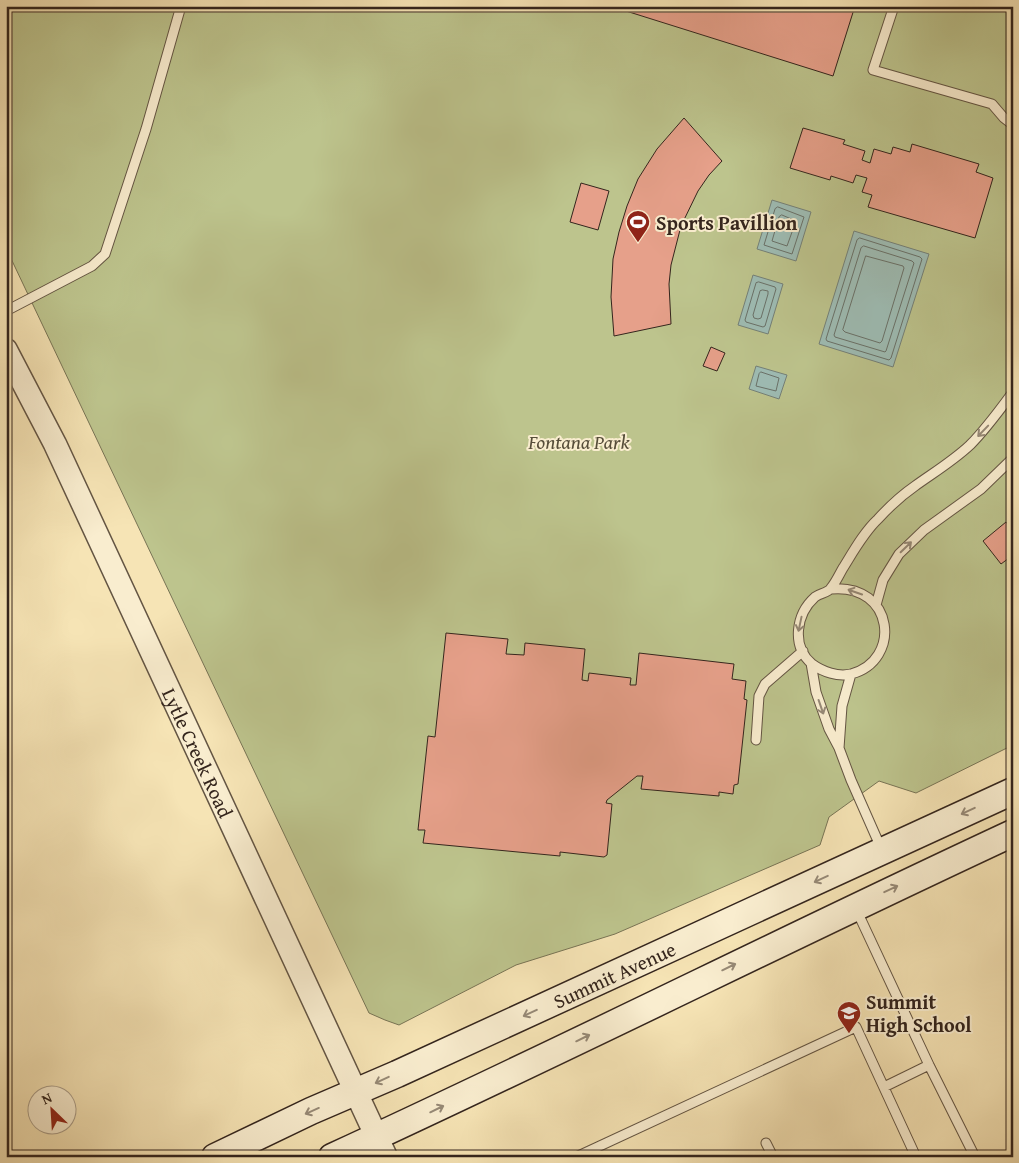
<svg xmlns="http://www.w3.org/2000/svg" width="1019" height="1163" font-family="'Gentium Book Plus',serif">
<style>
.green{fill:#bdc48d;stroke:#787455}
.water{fill:#9ebdb5;stroke:#748078}
.lines{fill:none;stroke-linecap:round;stroke-linejoin:round}
.shore{stroke:#697169;stroke-width:1}
.building{fill:#e6a08a;stroke:#34251d}
.service-casing{stroke:#645543;stroke-width:11}
.tertiary-casing{stroke:#645543;stroke-width:25}
.secondary-casing{stroke:#34251d;stroke-width:29}
.service{stroke:#f9edcf;stroke-width:9}
.tertiary{stroke:#f9edcf;stroke-width:22}
.secondary{stroke:#f9edcf;stroke-width:26}
.oneway{stroke:#968976}
.labels{text-anchor:middle;dominant-baseline:central;stroke-width:4;stroke-linejoin:round;paint-order:stroke}
.poi-label{font-size:20px;font-weight:bold;fill:#34251d;stroke:#f9edcf;text-anchor:start}
.park-label{font-size:20px;font-style:italic;fill:#564d39;stroke:#f9edcf}
.street-label{font-size:20px;fill:#34251d;stroke:#f9edcf}
</style>
<rect width="100%" height="100%" fill="#f6e4b5"/>
<filter id="stains"><feTurbulence type="fractalNoise" baseFrequency=".004" numOctaves="4"/><feColorMatrix values="0 0 0 0 .2 0 0 0 0 .09 0 0 0 0 .02 0 0 0 .5 -.17"/></filter>
<radialGradient id="worn" r=".72"><stop offset=".6" stop-color="#630" stop-opacity="0"/><stop offset="1" stop-color="#630" stop-opacity=".3"/></radialGradient>
<!-- green -->
<path class="green" d="M6 6H1013V745L916 793 879 781 829 817 820 845 615 934 516 965 399 1025 385 1020 369 1013 6 248Z"/>
<!-- water -->
<path class="water" d="M772 200 811 212 796 261 757 249Z
M854 231 929 254 893 367 819 344Z
M753 275 783 284 768 334 738 325Z
M756 366 787 375 779 399 749 389Z"/>
<g class="lines">
<!-- shore -->
<path class="shore" d="M778 207 804 217 792 254 764 245 775 209Z
M782 215 796 221 787 246 772 241 779 217Z
M860 238 920 257 922 259 891 358 889 360 827 341 826 339 857 240Z
M864 246 912 261 914 263 886 351 885 352 835 337 834 335 861 248Z
M866 256 903 266 904 268 882 341 880 343 845 332 843 330Z
M759 282 775 287 776 289 765 326 763 327 746 322 745 320 756 283Z
M763 290 768 291V294L761 318 758 319 754 318 753 315 760 291Z
M761 372 779 378 776 391 756 386 759 374Z"/>
</g>
<!-- building -->
<path class="building" d="M627 6H855L833 76 626 11Z
M684 118 722 161 709 175 698 191 681 226 671 265 669 284 671 324 614 336 611 297 613 259 619 232 627 206 638 179 657 149Z
M803 128 845 140 843 144 865 151 862 160 870 163 874 149 891 154 893 147 910 152 912 144 979 164 976 172 993 178 975 238 868 207 872 195 862 192 867 178 856 175 853 183 831 176 830 180 790 168Z
M581 183 609 191 598 230 570 222Z
M711 347 725 353 717 371 703 366Z
M1006 522 1013 531V555L1001 564 983 541Z
M446 633 508 639 506 654 524 655 525 643 585 649 582 680 588 681 589 673 631 678 630 685H636L639 653 734 664 732 679 746 681 744 699 747 700 738 784 734 785 733 794 719 792V796L641 789 643 776H637L607 800 606 803 612 804 607 855 604 857 560 852V856L423 843 425 830H418L428 736 435 737Z"/>
<g class="lines">
<!-- service casing -->
<g class="service-casing">
<path id="service" d="M894 6 873 70 992 104 1004 118 1013 125
M6 311 92 266 105 254 146 129 181 6
M831 589C895 583 902 661 851 674 838 677 823 672 812 664 791 646 796 614 815 597 820 593 828 593 831 588 836 582 839 575 843 568 853 552 864 532 878 519 889 507 902 495 915 486 933 473 953 461 970 445 986 429 999 411 1013 392
M876 605 883 580 899 554 924 530 981 489 1013 458
M811 663 816 692 829 729 839 748 851 780 881 848
M756 740 759 696 765 684 803 651
M839 748 842 706 851 674
M856 909 929 1065 975 1157
M884 1087 929 1065
M766 1143 773 1157
M576 1157 856 1027 916 1157"/>
</g>
<!-- tertiary casing -->
<g class="tertiary-casing">
<g id="tertiary">
<path id="s1" d="M6 350 55 444 386 1157"/>
</g>
</g>
<!-- secondary casing -->
<g class="secondary-casing">
<g id="secondary">
<path id="s2" d="M215 1157 311 1111 397 1074 1013 791"/>
<path d="M332 1157C561 1052 785 939 1013 833"/>
</g>
</g>
<!-- service -->
<use href="#service" class="service"/>
<!-- tertiary -->
<use href="#tertiary" class="tertiary"/>
<!-- secondary -->
<use href="#secondary" class="secondary"/>
</g>
<!-- one-way arrows -->
<defs><path id="oneway-shaft" d="M-6 0H5M1.5-3L5.5 0L1.5 3" fill="none" stroke-width="1.6" stroke-linecap="round" stroke-linejoin="round" transform="scale(1.25)"/></defs>
<g class="oneway">
<use href="#oneway-shaft" transform="translate(983 431) rotate(134)"/>
<use href="#oneway-shaft" transform="translate(906 547) rotate(-44)"/>
<use href="#oneway-shaft" transform="translate(855 592) rotate(-161)"/>
<use href="#oneway-shaft" transform="translate(800 624) rotate(102)"/>
<use href="#oneway-shaft" transform="translate(821 707) rotate(71)"/>
<use href="#oneway-shaft" transform="translate(968 811) rotate(155)"/>
<use href="#oneway-shaft" transform="translate(821 879) rotate(155)"/>
<use href="#oneway-shaft" transform="translate(891 889) rotate(-25)"/>
<use href="#oneway-shaft" transform="translate(729 967) rotate(-26)"/>
<use href="#oneway-shaft" transform="translate(530 1013) rotate(155)"/>
<use href="#oneway-shaft" transform="translate(583 1038) rotate(-26)"/>
<use href="#oneway-shaft" transform="translate(382 1080) rotate(155)"/>
<use href="#oneway-shaft" transform="translate(437 1109) rotate(-26)"/>
<use href="#oneway-shaft" transform="translate(312 1111) rotate(156)"/>
</g>
<!-- icons -->
<defs>
<g id="stadium-pin" transform="scale(1.25)"><path d="M0 17L-7.5 6A9.5 9.5 0 1 1 7.5 6Z" fill="#8f2418" stroke="#f9edcf"/><path d="M0-5a6.5 5 0 1 0 0 10a6.5 5 0 1 0 0-10ZM-3.5-1.8h7v3.6h-7Z" fill="#fff"/></g>
<g id="school-pin" transform="scale(1.25)"><path d="M0 17L-7.5 6A9.5 9.5 0 1 1 7.5 6Z" fill="#8f2418" stroke="#f9edcf"/><path d="M0-5L7-2L0 1L-7-2ZM-4 1L0 2.5L4 1V4Q0 6-4 4Z" fill="#fff"/></g>
</defs>
<g fill-rule="evenodd">
<use href="#stadium-pin" x="638" y="222"/>
<use href="#school-pin" x="849" y="1013"/>
</g>
<g class="labels">
<!-- poi labels -->
<g class="poi-label">
<text x="656" y="222">Sports Pavillion</text>
<text x="866" y="1001">Summit<tspan x="866" dy="23">High School</tspan></text>
</g>
<!-- park labels -->
<g class="park-label">
<text x="579" y="441">Fontana Park</text>
</g>
<!-- street labels -->
<g class="street-label">
<text stroke="none"><textPath href="#s1" startOffset="446">Lytle Creek Road</textPath></text>
<text stroke="none"><textPath href="#s2" startOffset="439">Summit Avenue</textPath></text>
</g>
</g>
<!-- margin -->
<rect width="1019" height="1163" fill="none" stroke="#f6e4b5" stroke-width="25"/>
<rect x="8" y="8" width="1004" height="1148" fill="none" stroke="#34251d" stroke-width="2.5"/>
<rect x="12" y="12" width="994" height="1138" fill="none" stroke="#34251d"/>
<!-- north arrow -->
<g transform="translate(52 1110) rotate(335)"><circle r="24" fill="#f9edcf" stroke="#aa9d88"/>
<path d="M0-4L9 19L0 12L-9 19Z" fill="#8f2418"/>
<text y="-8" font-size="14" font-weight="bold" text-anchor="middle" fill="#34251d">N</text>
</g>
<rect width="100%" height="100%" filter="url(#stains)"/>
<rect width="100%" height="100%" fill="url(#worn)"/>
</svg>
